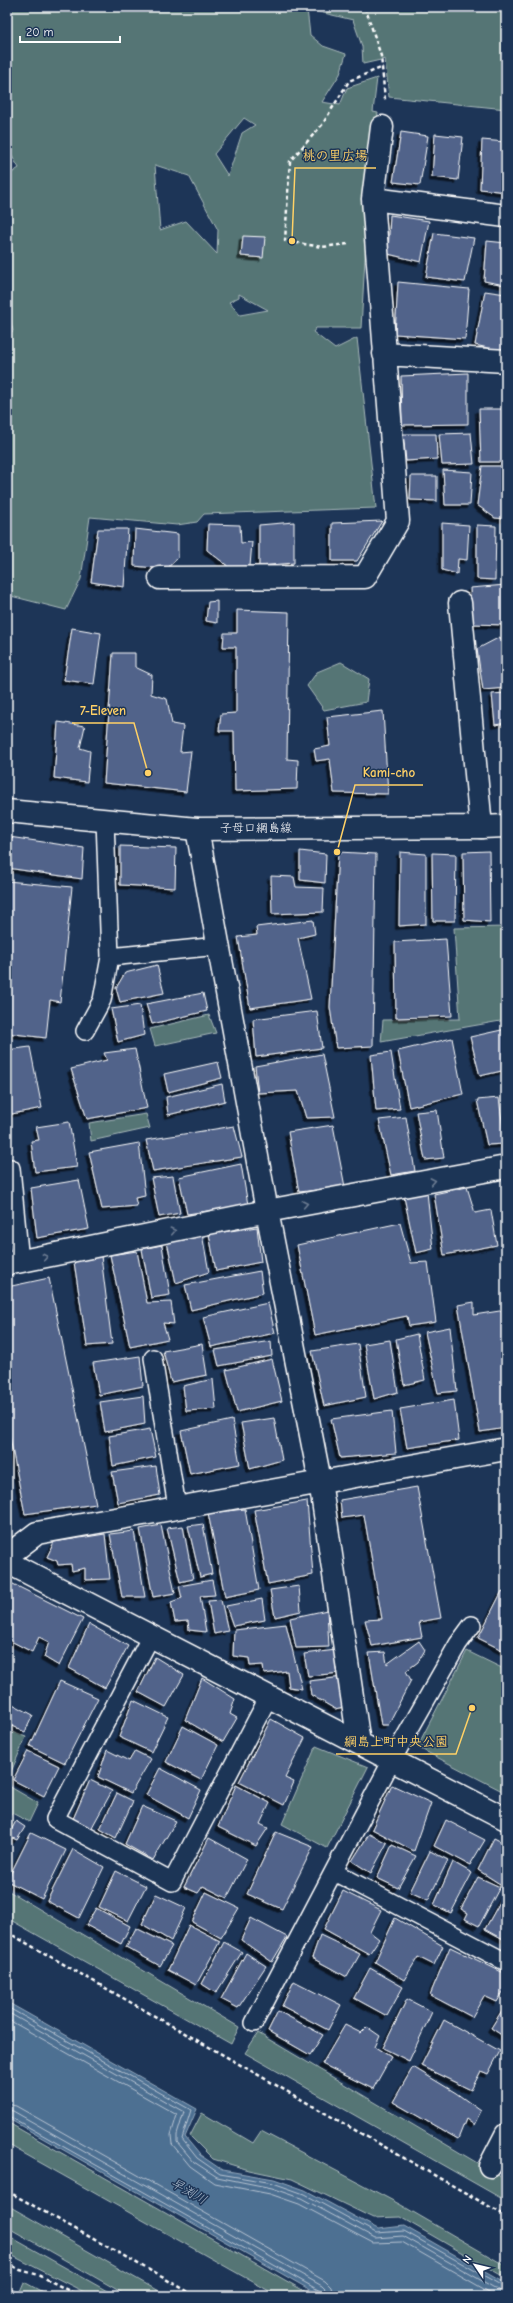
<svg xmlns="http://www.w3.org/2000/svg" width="513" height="2303" font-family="'Comic Neue','Klee One',sans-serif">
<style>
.green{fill:#547575;stroke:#aababa;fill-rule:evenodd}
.water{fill:#4d6f92;stroke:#94a9be}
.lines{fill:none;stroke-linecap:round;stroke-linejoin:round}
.shore{stroke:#b8c5d3;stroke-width:1}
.building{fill:#51638a;stroke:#fff;filter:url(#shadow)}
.service-casing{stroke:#fff;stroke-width:20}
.minor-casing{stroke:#fff;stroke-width:25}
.secondary-casing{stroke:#fff;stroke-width:25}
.path{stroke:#fff;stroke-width:2.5;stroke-dasharray:4 3;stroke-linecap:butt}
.service{stroke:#1d3557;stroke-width:17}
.minor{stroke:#1d3557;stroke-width:22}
.secondary{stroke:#1d3557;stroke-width:22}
.oneway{stroke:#6c7c92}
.labels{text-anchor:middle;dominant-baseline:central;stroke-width:3;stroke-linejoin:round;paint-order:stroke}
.street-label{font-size:12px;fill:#fff;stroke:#1d3557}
.water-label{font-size:13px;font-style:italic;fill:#afbece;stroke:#1d3557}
.leader{fill:none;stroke:#ffd166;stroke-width:1.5}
.callout-dot{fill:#ffd166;stroke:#1d3557;stroke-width:1.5}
.callout-label{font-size:13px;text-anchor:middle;font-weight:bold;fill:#ffd166;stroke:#1d3557;stroke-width:3;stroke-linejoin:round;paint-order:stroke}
</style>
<defs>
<filter id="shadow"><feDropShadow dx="-3.5" dy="3.5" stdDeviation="0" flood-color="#0009"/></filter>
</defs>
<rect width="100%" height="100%" fill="#1d3557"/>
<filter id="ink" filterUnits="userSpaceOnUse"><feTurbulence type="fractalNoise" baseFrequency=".025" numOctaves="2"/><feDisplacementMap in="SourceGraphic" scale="8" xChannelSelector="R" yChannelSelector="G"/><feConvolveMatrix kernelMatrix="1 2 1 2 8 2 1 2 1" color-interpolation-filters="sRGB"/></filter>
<g filter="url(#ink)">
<!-- green -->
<path class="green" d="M7 7H506V109L389 97 385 59 363 64 362 46 353 20 307 9 310 35 323 46 346 54 340 74 322 102 340 105 347 88 377 78 373 112 378 113 369 190 361 328H316L313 332 335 349 357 338 376 508 204 514 197 522 177 525 90 517 81 579 66 610 7 595V333L13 331 7 305V176L19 168 7 148V39L10 36 7 33ZM244 118 255 125 242 133 228 176 214 154ZM155 165 189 176 218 230 217 254 186 221 160 230ZM239 294 268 310 240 315 229 302 239 297Z
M341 662 369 679 366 702 324 710 307 686 317 672Z
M506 927V1020L381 1042 383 1020 460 1019 454 928Z
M209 1015 216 1033 155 1046 150 1029Z
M146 1114 150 1128 91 1141 89 1123Z
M467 1651 506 1670V1793L417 1747Z
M7 1730 26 1737 7 1781Z
M316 1746 368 1767 327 1848 282 1824Z
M7 1785 38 1803 29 1822 12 1813 7 1821Z
M7 1890 239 2027 231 2044 7 1918Z
M258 2033 506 2180V2201L245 2053Z
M202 2113 253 2143 261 2131 401 2205 506 2266V2278L400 2217 373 2218 292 2179 249 2170 213 2159 190 2136Z
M7 2122 313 2296H278L7 2144Z
M7 2205 167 2296H128L7 2227Z
M7 2235 116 2296H92L7 2253Z
M24 2282 50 2296H18Z"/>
<!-- water -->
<path class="water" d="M7 2002 197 2109 185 2137 200 2155 222 2170 274 2179 305 2190 378 2229 404 2226 506 2284V2296H321L7 2118Z"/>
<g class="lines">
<!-- shore -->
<path class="shore" d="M7 2007 191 2110 182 2139 197 2158 220 2174 273 2183 304 2194 376 2233 404 2231 506 2288
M7 2012 184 2112 177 2135V2142L194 2162 217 2177 272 2188 301 2198 375 2238 403 2236 500 2291 506 2293
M7 2019 177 2115 171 2135 172 2144 190 2166 214 2183 270 2194 299 2204 373 2243 402 2242 496 2296
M7 2104 16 2106 325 2281 331 2287 333 2296
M7 2110 13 2111 322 2286 326 2290 327 2296
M7 2115 320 2291 322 2296"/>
</g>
<!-- building -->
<path class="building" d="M401 132 428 136 420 185 393 182Z
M435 134 463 137 458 180 432 177Z
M482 140 506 142V192L480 189Z
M390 215 429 221 421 262 388 254Z
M434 233 474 238 465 282 426 277Z
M243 236 265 237 263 258 241 256Z
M487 241 506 243 505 285 484 281Z
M398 282 469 289 465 339 395 334Z
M485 291 506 294V352L475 345Z
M468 373V424L402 425 401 376Z
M479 409H506V462H481Z
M471 433 474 464 442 465 439 434Z
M403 434H436L437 459 406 461Z
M482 466H506V519L495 518 477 505Z
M443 470 472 472 470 505H445Z
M411 476H437V501L410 500Z
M382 521 357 561H332V523Z
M294 522V563L259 566V525Z
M442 523 469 525 467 560 458 559 457 574 442 570Z
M208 524 240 525 241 543 252 542 250 566 229 567 207 550Z
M477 525 496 526 495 580 477 579Z
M98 529H128L124 587 91 582Z
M135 529 178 534V558L166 569 134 566Z
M506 585V625L472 624 470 588Z
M217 601V623L206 621 208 602Z
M237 610 289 612 287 759 298 760 297 789 235 791 234 731H219L221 714 236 713V647H223L224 633H237Z
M72 628 101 633 94 684 64 680Z
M500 637 506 649V688L483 690 477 649Z
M113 653H135V667L152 675 151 694 167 699 172 724 183 726 180 752 191 751 186 792 104 783Z
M506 693V723L495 725 492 694Z
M383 711 388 794 334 793 330 759 316 761 314 749 330 746 327 717Z
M58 722 85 726 80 748 90 751 87 782 54 778Z
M9 837 84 848 82 879 7 868Z
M120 846 176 848 175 888 120 885Z
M300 851 326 854 325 883 300 880Z
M489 851 490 922 464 920 463 852Z
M338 852 376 854 373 1046 336 1048 330 1007Z
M400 852 426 854V924L399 926Z
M432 853 456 854 455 921H433Z
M271 876 294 877 296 887 324 888 323 912 272 914Z
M7 881 72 887 60 1002 50 1000 46 1038 7 1033Z
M313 920 315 934 298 938 311 999 250 1008 238 937 257 935 256 927Z
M446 939 452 1016 396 1018 395 942Z
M157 965 164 993 120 1002 116 988 125 973Z
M203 993 207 1011 152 1024 146 1004Z
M140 1005 144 1035 118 1042 111 1009Z
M317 1011 322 1048 256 1057 253 1019Z
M506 1029V1070L480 1076 470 1037Z
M452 1038 463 1094 409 1107 398 1051Z
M30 1047 42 1108 7 1115V1050Z
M135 1049 147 1108 87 1119 71 1069 107 1060 104 1053Z
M391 1052 400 1109 376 1111 371 1055Z
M322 1054 335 1117 306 1118 298 1091 258 1093 255 1066Z
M218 1062 222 1078 168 1092 164 1074Z
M222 1084 225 1101 168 1115 166 1097Z
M499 1098 505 1144 487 1145 477 1100Z
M437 1110 444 1158 425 1160 416 1112Z
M406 1117 415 1171 391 1175 379 1120Z
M69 1122 77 1167 35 1172 31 1141 39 1140 36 1127Z
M333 1125 345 1187 299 1192 288 1132Z
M234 1126 242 1157 153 1171 146 1140Z
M139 1143 145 1196 135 1198 137 1206 102 1209 89 1152Z
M241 1164 248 1205 187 1214 179 1177Z
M173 1176 180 1213 159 1217 151 1178Z
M79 1180 89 1229 37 1238 31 1188Z
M467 1187 475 1213 491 1210 497 1245 444 1255 434 1194Z
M427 1192 433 1249 416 1253 404 1197Z
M400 1223 411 1263 428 1262 436 1322 409 1326 407 1316 315 1335 297 1245Z
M257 1227 261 1262 216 1271 209 1234Z
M202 1234 209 1272 176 1283 167 1242Z
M162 1245 170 1295 151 1298 142 1249Z
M137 1251 147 1303 171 1302 174 1324 163 1323 168 1339 130 1347 110 1255Z
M101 1256 112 1344 87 1346 74 1262Z
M260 1271 263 1293 191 1310 185 1285Z
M49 1278 96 1504 25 1514 7 1423V1287Z
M474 1302V1315L506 1310V1428L480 1432 458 1305Z
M268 1303 275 1333 211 1347 203 1317Z
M450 1327 457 1391 438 1393 425 1332Z
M417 1334 425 1380 404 1385 396 1339Z
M390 1340 398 1392 374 1399 364 1344Z
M271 1341 272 1356 219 1366 215 1350Z
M202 1344 207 1375 171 1382 163 1351Z
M358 1344 366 1397 324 1406 312 1351Z
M140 1356 143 1386 99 1395 93 1363Z
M272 1359 282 1401 237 1412 226 1370Z
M213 1379 216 1409 186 1411 183 1386Z
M143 1396 145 1424 105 1432 100 1402Z
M454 1400 459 1440 407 1448 400 1409Z
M392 1411 396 1453 340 1458 331 1419Z
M274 1418 282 1460 250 1469 241 1423Z
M232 1420 240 1464 190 1474 181 1431Z
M150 1429 156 1457 113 1466 109 1436Z
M156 1466 160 1495 118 1503 112 1472Z
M417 1487 441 1618 419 1622 422 1637 372 1646 365 1620 382 1619 364 1515 342 1518 340 1500Z
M307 1501 313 1575 268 1584 254 1510Z
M245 1509 259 1590 225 1597 208 1513Z
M203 1524 212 1574 200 1577 188 1526Z
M161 1525 175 1593 153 1597 140 1529Z
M183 1526 193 1579 180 1582 167 1528Z
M134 1531 145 1597H122L110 1534Z
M105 1534 110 1579 85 1580V1568L72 1571 71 1564 58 1565 57 1561 47 1557 54 1542Z
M212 1580 215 1595 200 1596 206 1632 189 1630 188 1621 175 1622 171 1602 182 1598 179 1586Z
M11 1583 83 1619 59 1666 44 1657 49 1642 39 1637 32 1652 7 1639V1591Z
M299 1586 301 1611 275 1617 270 1590Z
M502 1591 506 1593V1652L478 1638Z
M262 1599 265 1620 233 1626 226 1606Z
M221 1600 228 1631 214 1634 208 1601Z
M327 1610 329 1647 296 1648 290 1618Z
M89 1624 128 1646 105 1688 69 1668Z
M286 1624 302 1689 289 1687 287 1671 264 1674 263 1665 250 1666 249 1658 233 1656 234 1630Z
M419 1641 425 1650 418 1662 406 1671 411 1680 388 1725H381L369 1653 385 1652 387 1664Z
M336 1650 341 1673 308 1676 304 1654Z
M155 1657 184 1675 166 1707 138 1692Z
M343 1677 348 1706 335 1709 311 1695 309 1681Z
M202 1678 235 1699 230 1714 237 1718 223 1742 185 1720Z
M60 1681 98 1698 65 1763 30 1746Z
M133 1700 168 1717 151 1752 119 1737Z
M7 1701 33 1715 25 1732 7 1724Z
M271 1719 305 1738 285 1778 294 1782 284 1805 239 1782Z
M183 1726 218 1745 201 1780 166 1762Z
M107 1750 129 1761 135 1751 151 1759 131 1793 98 1777Z
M28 1751 59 1766 44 1796 13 1780Z
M160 1768 201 1790 188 1818 146 1795Z
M90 1780 112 1791 91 1829 73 1819Z
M236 1785 270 1803 260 1824 268 1828 256 1846 218 1827Z
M392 1785 431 1803 414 1851 372 1829Z
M117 1793 133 1801 116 1838 100 1829Z
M142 1806 176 1821 153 1860 125 1844Z
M446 1820 485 1840 470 1865 434 1846Z
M16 1821 25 1827 17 1840 8 1836Z
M276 1832 313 1847 282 1909 247 1894Z
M31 1833 66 1850 42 1899 7 1881Z
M369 1834 387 1843 371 1873 352 1861Z
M209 1838 247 1859 227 1898 203 1886 198 1893 184 1887Z
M494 1838 506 1844V1879L503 1886 478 1870Z
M392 1845 416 1856 398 1888 377 1878Z
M73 1849 104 1867 79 1918 47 1901Z
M430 1851 448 1860 428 1900 410 1892Z
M453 1862 472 1873 451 1913 434 1905Z
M116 1871 146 1886 128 1921 99 1907Z
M478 1877 500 1887 479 1926 465 1919 468 1913 461 1909Z
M343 1891 381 1910 370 1932 379 1939 369 1954 324 1929Z
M506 1891V1938L505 1940 485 1929Z
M206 1892 239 1908 221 1938 192 1922Z
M156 1894 186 1908 171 1941 142 1924Z
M96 1908 130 1926 121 1944 86 1925Z
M251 1918 287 1937 272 1962 241 1940Z
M395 1918 443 1946 434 1965 418 1957 404 1980 375 1962Z
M189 1925 220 1941 196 1985 168 1970Z
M136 1928 172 1946 160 1966 126 1947Z
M320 1935 360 1954 347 1977 312 1958Z
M224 1942 242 1952 216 1993 202 1984Z
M450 1947 506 1974V1987L497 2002 484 1996 472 2017 430 1995Z
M246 1953 266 1966 238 2008 221 1999Z
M370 1968 403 1987 387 2016 354 1998Z
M294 1981 341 2005 328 2030 282 2006Z
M407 1999 432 2012 409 2061 383 2048Z
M506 2004V2038L491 2028Z
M278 2011 323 2035 310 2055 268 2031Z
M444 2020 500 2051 488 2074 481 2071 471 2090 421 2066Z
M345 2025 361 2033 367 2027 380 2036 375 2047 391 2057 373 2089 322 2064Z
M413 2067 456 2093 481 2111 474 2125 466 2119 458 2139 393 2102Z
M7 2288 15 2291 13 2296H7Z"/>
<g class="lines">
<!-- service casing -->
<g class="service-casing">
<path id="service" d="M110 957 218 946
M85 1031 102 1000 110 957 105 820
M11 1168 20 1262
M153 1358 177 1507
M151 1636 55 1819 172 1882 269 1696
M334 1872 506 1962
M254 2023 392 1760 458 1644 472 1625"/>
</g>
<!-- minor casing -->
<g class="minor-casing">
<path id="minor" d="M373 199 506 216
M384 354 506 361
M160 578 365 577 398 521 373 199 382 127
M460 603 481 827
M197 829 267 1211 320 1481 359 1743
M7 1264 267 1211 506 1167
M7 1556 37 1533 506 1449
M7 1562 506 1819
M490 2166 506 2135"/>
</g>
<!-- secondary casing -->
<g class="secondary-casing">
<path id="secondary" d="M7 811 197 829 481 827 506 826"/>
</g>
<!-- path -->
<path class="path" d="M365 7 381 56 385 100
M348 244 322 247 285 241 290 161 322 125 349 81 383 67
M7 1932 506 2216
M7 2191 196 2296
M7 2263 20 2270 39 2275 79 2296"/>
<!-- service -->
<use href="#service" class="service"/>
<!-- minor -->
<use href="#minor" class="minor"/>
<!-- secondary -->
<use href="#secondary" class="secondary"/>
</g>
<!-- one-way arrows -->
<defs><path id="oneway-chevron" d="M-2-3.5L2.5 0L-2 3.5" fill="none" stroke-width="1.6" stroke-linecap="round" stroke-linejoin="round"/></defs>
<g class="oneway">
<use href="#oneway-chevron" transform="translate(433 1181) rotate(-11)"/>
<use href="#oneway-chevron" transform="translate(305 1204) rotate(-11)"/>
<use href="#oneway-chevron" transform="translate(173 1231) rotate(-12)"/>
<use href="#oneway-chevron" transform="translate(45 1257) rotate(-12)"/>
</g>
</g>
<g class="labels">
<!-- street labels -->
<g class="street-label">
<text x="256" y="828">子母口綱島線</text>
</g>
<!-- water labels -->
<g class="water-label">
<text transform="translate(189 2191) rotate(30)">早渕川</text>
</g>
</g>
<!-- callouts -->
<path class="leader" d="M292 241L295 168H376M148 773L134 723H72M337 852L355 785H423M472 1708L456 1754H336"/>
<g class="callout-dot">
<circle cx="292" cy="241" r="4"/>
<circle cx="148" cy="773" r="4"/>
<circle cx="337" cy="852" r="4"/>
<circle cx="472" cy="1708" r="4"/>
</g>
<g class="callout-label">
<text x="335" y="160">桃の里広場</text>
<text x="103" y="715">7-Eleven</text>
<text x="389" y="777">Kami-cho</text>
<text x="396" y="1746">綱島上町中央公園</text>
</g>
<!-- margin -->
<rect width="513" height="2303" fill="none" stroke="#1d3557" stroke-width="24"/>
<rect x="12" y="12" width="489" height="2279" fill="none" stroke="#fff" stroke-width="1.5" filter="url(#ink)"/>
<!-- north arrow -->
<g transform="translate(475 2265) rotate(305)" stroke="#1d3557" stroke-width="3" paint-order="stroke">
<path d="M0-3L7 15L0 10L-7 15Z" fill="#ffffff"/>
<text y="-6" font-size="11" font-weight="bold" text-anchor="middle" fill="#ffffff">N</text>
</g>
<!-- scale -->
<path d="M20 36v6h100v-6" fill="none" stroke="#ffffff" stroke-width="2"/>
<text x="26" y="36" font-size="12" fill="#ffffff" stroke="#1d3557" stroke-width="3" paint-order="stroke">20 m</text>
</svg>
